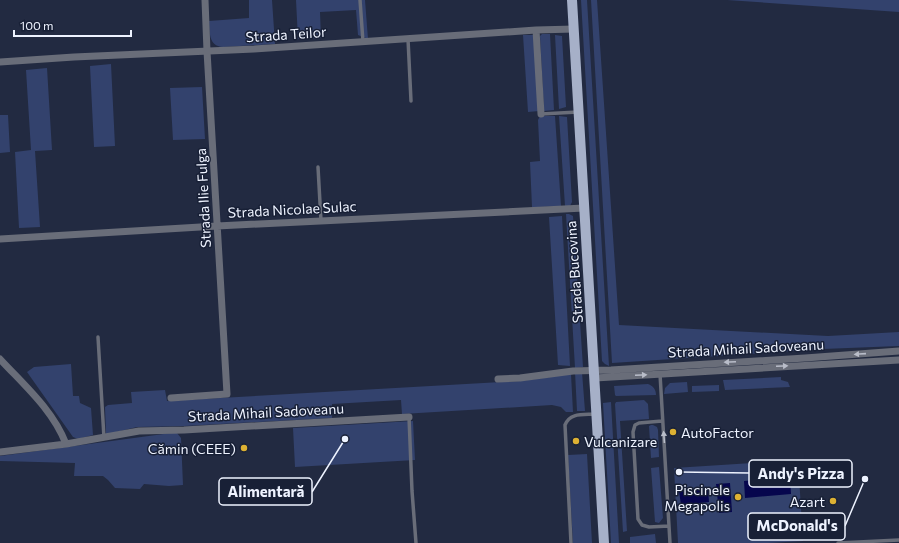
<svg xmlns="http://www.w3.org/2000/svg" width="899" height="543" font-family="Commissioner,sans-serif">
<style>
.green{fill:#33426d}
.water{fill:#06064d}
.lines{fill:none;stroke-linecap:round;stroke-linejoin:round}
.lane{stroke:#696d79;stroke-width:3.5}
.street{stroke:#696d79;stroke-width:7}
.primary{stroke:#a6b0c8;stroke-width:10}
.oneway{fill:#b9bdc9}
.poi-dot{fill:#ddb133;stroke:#182036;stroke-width:1.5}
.labels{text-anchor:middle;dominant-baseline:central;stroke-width:3;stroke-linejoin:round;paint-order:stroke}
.street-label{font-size:14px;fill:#eef3ff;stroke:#182036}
.poi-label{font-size:14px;fill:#eef3ff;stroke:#182036;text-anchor:end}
.leader{fill:none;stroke:#eef3ff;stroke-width:1.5}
.callout-dot{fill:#eef3ff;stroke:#182036;stroke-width:1.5}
.callout{fill:#182036;stroke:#eef3ff;stroke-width:1.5}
.callout-label{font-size:15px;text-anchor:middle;font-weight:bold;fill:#eef3ff}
</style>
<rect width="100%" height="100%" fill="#222a41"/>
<!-- green -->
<path class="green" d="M249 0H272L275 44 223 47C208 46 210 32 209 21L249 18Z
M296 0H365L368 39 358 35 356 10 320 12 321 38 298 39Z
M581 0H587L609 366 605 364 602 361Z
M591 0H597L619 325 828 336 899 332V346L823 349 612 363Z
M727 0H899V12Z
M542 34H550L554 110 544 111 540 36Z
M523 35H534L539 111 528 112Z
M555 35 562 36 566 107 559 109Z
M111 64 115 146 94 147 90 66Z
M47 68 52 150 35 151 40 227 19 228 15 152 31 150 26 70Z
M202 87 205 139 173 140 170 88Z
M0 115H8L10 152 0 153Z
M540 116H555L561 206 539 207H532L530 162 540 161 538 120Z
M559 116 567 117 572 202 570 206H565Z
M566 214H569L573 216 583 367 575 368Z
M562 216 570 366 558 365 549 217Z
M71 364 73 396H79L80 403 91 408 93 435 78 439 73 437 27 372 34 367Z
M575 372H582L585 411H577Z
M571 374 573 412H566L561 407 552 405 402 414 401 400 332 404V418L184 426 137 427 112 433 106 434 105 407 108 405 132 403 131 392 165 390 167 401 521 381Z
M781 377V380L788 382 790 387 725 390 723 380Z
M687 382 688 392 664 394 665 388 670 383Z
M648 384C653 386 656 389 656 395L616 396 615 395 614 386Z
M719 385V391L692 392V386Z
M644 400 648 404 649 419 620 421 627 531 623 532 615 404 616 402Z
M611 402 619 543H611L603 403Z
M413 421 415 460 295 467 293 428Z
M651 425H653L657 427 658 430 659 457 651 458 649 426Z
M171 433H177L181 438 183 485 169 486 144 484 140 489 115 488 108 480 103 476H74L75 463 0 461V456Z
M587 454 592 543H573L568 455Z
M798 460 803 541 768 543H678L674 468Z
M659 467 663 518 659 523 655 522 651 468Z
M655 534 656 543H630V537Z"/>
<!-- water -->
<path class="water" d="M790 477 791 494 745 498 744 481Z
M730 483 732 512 719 513 716 484Z
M708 489 709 502 681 505 679 491Z"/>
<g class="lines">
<!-- lane -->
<path class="lane" d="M360 0 363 42
M408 39 411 101
M541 114 578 112
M318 167 321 221
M98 337 104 438
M660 374 670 543
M409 417 412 491 416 543
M662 421 639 423 635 425 633 432 638 519 642 525 649 527 669 526
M571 543 565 425C570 412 584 415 596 414
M838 543 899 540"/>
<!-- street -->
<path class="street" d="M536 30 541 114
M0 62 74 57 254 49 536 30 574 29
M0 239 217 226 584 208
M0 359C24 385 53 410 66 444
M595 378 899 360
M498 379 520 378 573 371 611 370 805 358 899 351
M171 398 227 394 207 51 205 0
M0 452 66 444 139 431 184 430 409 417"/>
<!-- primary -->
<path class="primary" d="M572 0 604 543"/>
</g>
<!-- one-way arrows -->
<defs><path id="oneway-solid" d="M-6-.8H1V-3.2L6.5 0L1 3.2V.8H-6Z"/></defs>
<g class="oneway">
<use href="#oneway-solid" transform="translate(860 354) rotate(176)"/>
<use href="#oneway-solid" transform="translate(730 362) rotate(177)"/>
<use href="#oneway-solid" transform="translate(782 366) rotate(-3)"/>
<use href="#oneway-solid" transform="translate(641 375) rotate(-3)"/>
<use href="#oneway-solid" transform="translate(664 437) rotate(-94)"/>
</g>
<!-- markers -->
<g class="poi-dot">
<circle cx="673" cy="432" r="4"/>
<circle cx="576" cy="441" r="4"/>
<circle cx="244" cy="448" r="4"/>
<circle cx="738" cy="497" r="4"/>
<circle cx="833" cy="501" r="4"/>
</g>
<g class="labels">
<!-- street labels -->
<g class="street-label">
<text transform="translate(286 34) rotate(-4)">Strada Teilor</text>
<text transform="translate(203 198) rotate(-93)">Strada Ilie Fulga</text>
<text transform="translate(292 209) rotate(-3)">Strada Nicolae Sulac</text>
<text transform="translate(574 272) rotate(-94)">Strada Bucovina</text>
<text transform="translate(746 348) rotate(-3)">Strada Mihail Sadoveanu</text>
<text transform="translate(266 412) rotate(-3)">Strada Mihail Sadoveanu</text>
</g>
<!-- poi labels -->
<g class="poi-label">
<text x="681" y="432" text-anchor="start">AutoFactor</text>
<text x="584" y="441" text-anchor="start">Vulcanizare</text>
<text x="236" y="448">Cămin (CEEE)</text>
<text x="730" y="489">Piscinele<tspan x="730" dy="16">Megapolis</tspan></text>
<text x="825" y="501">Azart</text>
</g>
</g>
<!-- callouts -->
<path class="leader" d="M679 472L749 473M345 439L312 492M865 479L845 526"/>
<g class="callout-dot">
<circle cx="679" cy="472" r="4"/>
<circle cx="345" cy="439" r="4"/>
<circle cx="865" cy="479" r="4"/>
</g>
<g class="callout">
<rect x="749" y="460" width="103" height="27" rx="4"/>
<rect x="219" y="478" width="93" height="27" rx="4"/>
<rect x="748" y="513" width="97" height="27" rx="4"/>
</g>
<g class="callout-label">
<text x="801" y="479">Andy's Pizza</text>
<text x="266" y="497">Alimentară</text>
<text x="797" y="531">McDonald's</text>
</g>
<!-- scale -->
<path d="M14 30v6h117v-6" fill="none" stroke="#eef3ff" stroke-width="2"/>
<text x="20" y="30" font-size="12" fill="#eef3ff" stroke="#182036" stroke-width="3" paint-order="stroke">100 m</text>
</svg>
